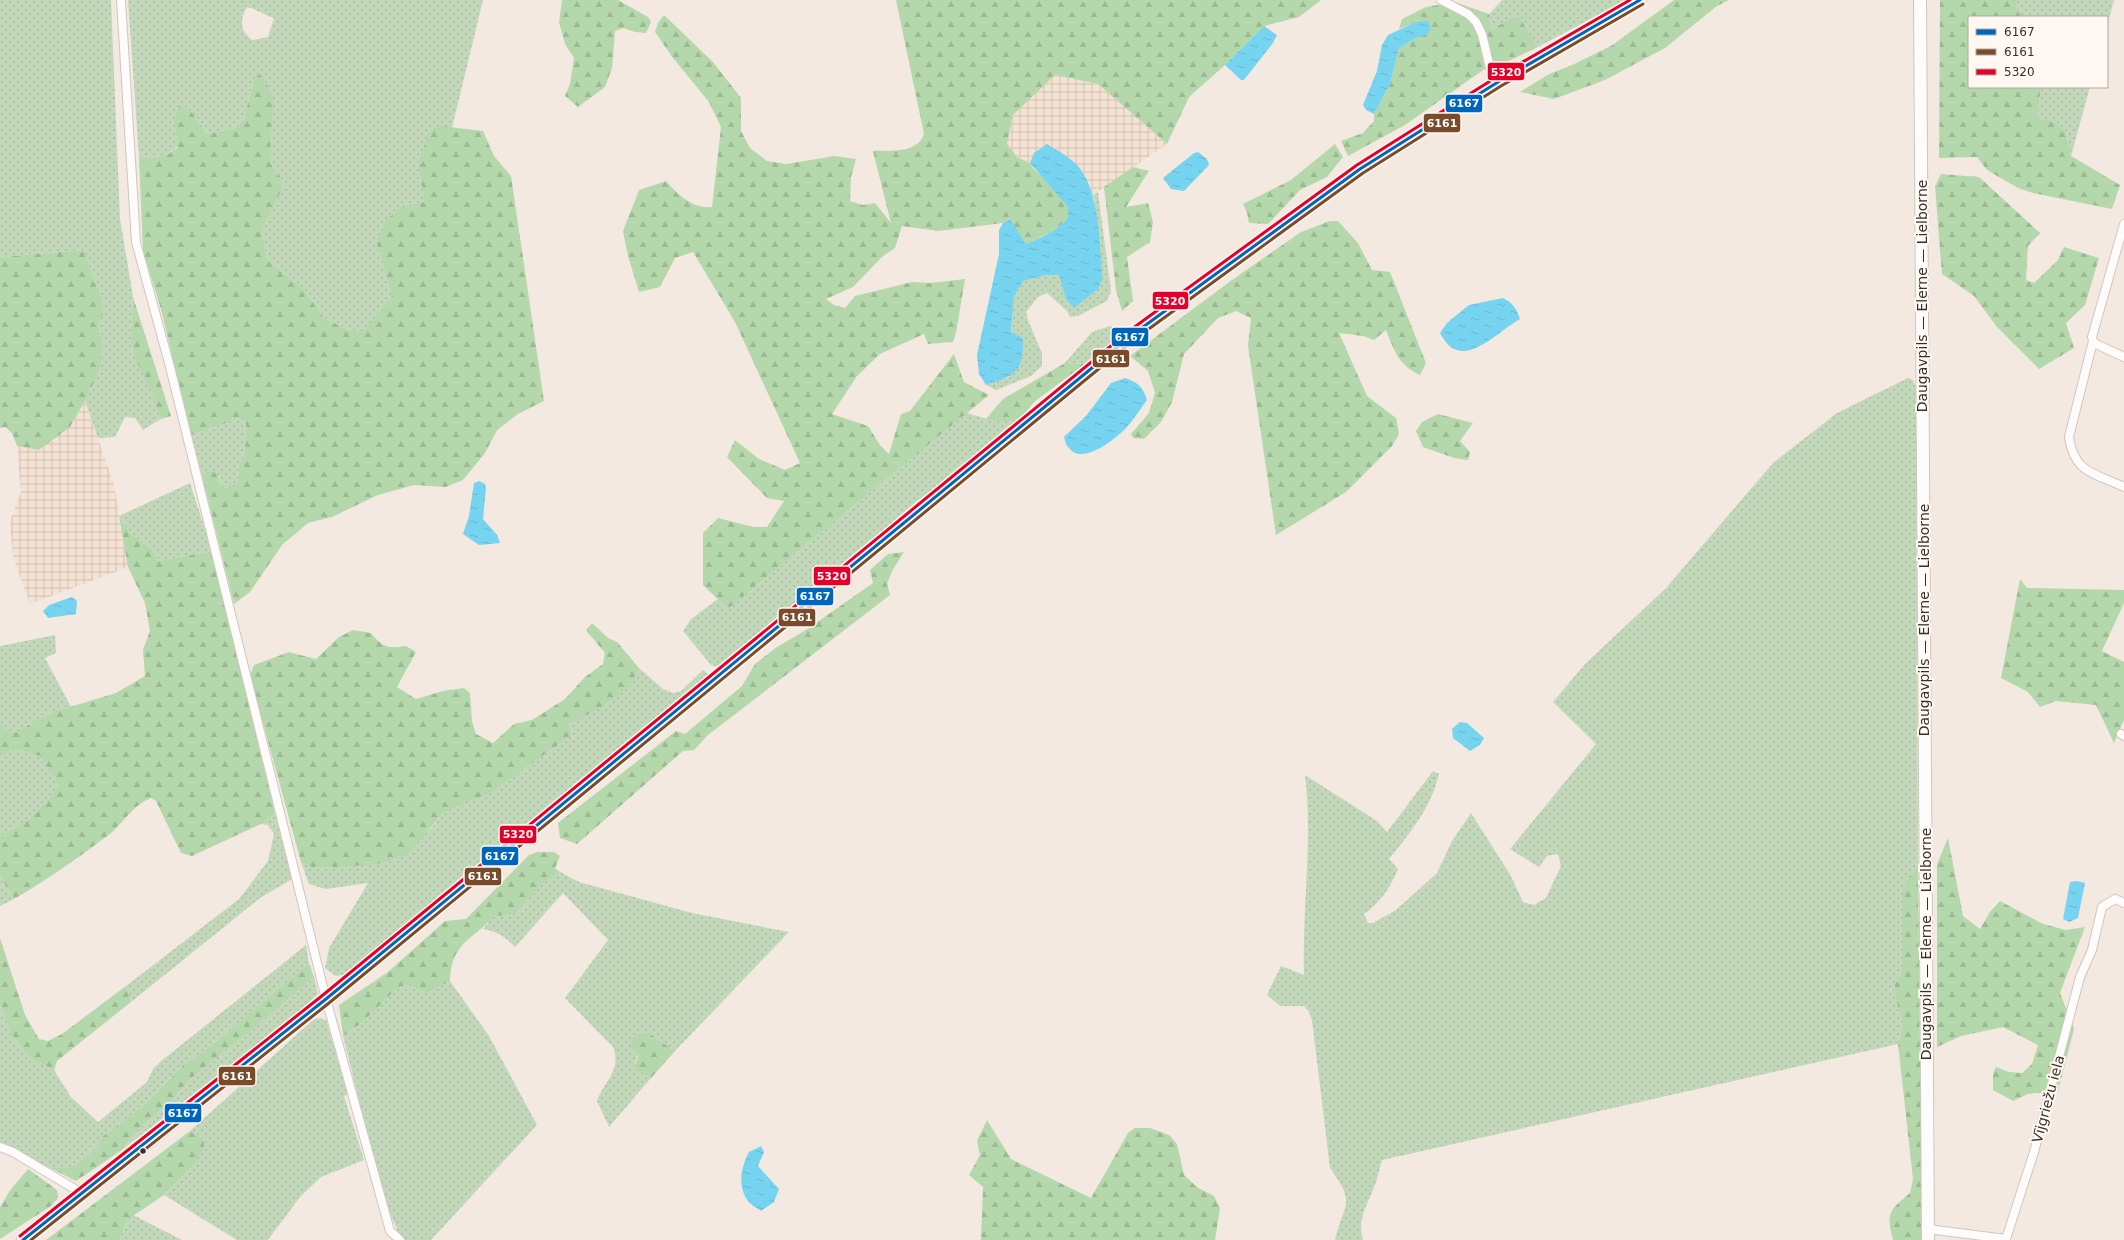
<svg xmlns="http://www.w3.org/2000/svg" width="2124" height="1240" font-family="'DejaVu Sans',sans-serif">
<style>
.industrial{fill:url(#industrial-grid)}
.grass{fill:url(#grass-dots);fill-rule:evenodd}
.forest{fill:url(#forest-firs)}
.water{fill:url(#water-ripples)}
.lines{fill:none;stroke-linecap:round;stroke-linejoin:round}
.minor-casing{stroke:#cec6c0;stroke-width:10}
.secondary-casing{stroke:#cec6c0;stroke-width:14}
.primary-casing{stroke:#cbc6c2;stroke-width:14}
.minor{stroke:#fdfcfa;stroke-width:8}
.secondary{stroke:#fdfcfa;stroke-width:12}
.primary{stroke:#f1ece4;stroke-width:13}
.bus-1-casing{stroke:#fff8f2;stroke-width:6}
.bus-2-casing{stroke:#fff8f2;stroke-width:6}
.bus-3-casing{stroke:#fff8f2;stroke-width:6}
.bus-1{stroke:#0065bd;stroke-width:3}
.bus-2{stroke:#7a4b2a;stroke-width:3}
.bus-3{stroke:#e4002b;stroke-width:3}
.bus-dot{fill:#36302a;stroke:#fff8f2;stroke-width:1.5}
.labels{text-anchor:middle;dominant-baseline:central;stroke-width:4;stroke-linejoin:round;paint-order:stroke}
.street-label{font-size:14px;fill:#36302a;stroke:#fff8f2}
.line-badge{stroke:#fff8f2;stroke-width:1.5}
.badge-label{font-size:11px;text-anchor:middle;font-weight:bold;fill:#fff}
</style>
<defs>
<pattern id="industrial-grid" width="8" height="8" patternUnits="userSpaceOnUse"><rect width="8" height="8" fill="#f4e2d3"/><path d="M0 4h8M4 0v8" fill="none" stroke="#d2c2b5"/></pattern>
<pattern id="grass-dots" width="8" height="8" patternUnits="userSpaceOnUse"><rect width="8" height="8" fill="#c3d8ba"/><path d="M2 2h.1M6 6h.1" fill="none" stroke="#a8baa0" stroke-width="1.8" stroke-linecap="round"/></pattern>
<pattern id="forest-firs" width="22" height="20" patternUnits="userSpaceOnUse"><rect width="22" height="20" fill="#b4d8ab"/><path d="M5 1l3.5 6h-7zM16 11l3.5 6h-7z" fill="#9bba93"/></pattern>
<pattern id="water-ripples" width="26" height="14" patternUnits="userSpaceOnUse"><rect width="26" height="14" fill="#77d4f0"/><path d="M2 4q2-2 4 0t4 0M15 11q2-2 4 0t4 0" fill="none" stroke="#68b6ce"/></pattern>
</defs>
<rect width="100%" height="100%" fill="#f3e9e1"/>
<!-- industrial -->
<path class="industrial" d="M1055 75 1098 84 1167 144 1093 195 1083 172 1034 153 1030 163 1017 157 1007 144 1013 115Z
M85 401 114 485 128 567 30 604 13 557 10 521 21 492 17 446 39 450 70 427Z"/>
<!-- grass -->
<path class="grass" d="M0 0H111L120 219 133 297 131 334 161 419 143 430 135 418 125 417 115 437 98 438 85 401 100 368 103 344 98 324 103 314V302L84 250 0 257Z
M128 0H483L452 128 440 126 418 163 424 202 404 205 376 241 392 296 363 333 349 330 324 318 305 291 267 259 262 230 283 187 280 176 270 162V142L254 78 244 119 236 128 207 134 190 110 174 121 178 146C166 158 155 158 139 157ZM247 7C257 9 264 15 274 18L268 37 252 40C240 30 239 21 247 7Z
M1502 0H1626L1536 48V44L1510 18 1491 31 1489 14Z
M2016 0H2114L2107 26V17H2022L2016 6Z
M2041 87H2090L2071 156 2066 132 2037 118Z
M1098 192 1111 291 1107 301 1078 316 1070 317 1067 311 1047 293 1038 297 1026 312 1029 323 1042 353V366L1031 376 996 390 986 385 1009 377 1023 338 1011 333 1014 297 1023 281 1046 275H1060L1066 299 1095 200 1093 195Z
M1110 326 1116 329 1120 334 1118 341 1085 364 1065 363 1092 332Z
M1908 378 1913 380 1916 388 1918 867 1909 876 1902 890V969L1900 976 1895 984 1894 993 1903 1024 1898 1044 1382 1160C1379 1170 1377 1181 1373 1190 1366 1207 1357 1221 1363 1240H1335C1344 1201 1357 1206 1330 1168L1312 1020 1309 1012 1304 1006H1280L1267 995 1281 966 1304 975C1302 908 1313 841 1305 775L1377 821 1387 832 1433 771 1439 774C1431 808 1410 833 1389 859L1398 869C1390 888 1381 902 1364 914L1368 923H1373L1396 910 1437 873 1452 841 1471 813 1511 876 1523 902 1534 905 1546 898 1561 866 1558 854 1547 856 1539 867 1510 849 1596 744 1553 702 1585 664 1666 588 1773 463 1837 413Z
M967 413 994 421H1019L916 502 721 668 711 665 683 631 691 619 718 599 728 609Z
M235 417 246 423 245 451 239 465 238 482 225 488 220 484 219 476 208 471 202 475 191 435 224 424Z
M190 483 212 551 159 561 152 549 130 533 119 516Z
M55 635 56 653 45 658 71 707 50 713 13 735 0 725V646Z
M639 668 663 689 673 693 681 691 703 670 709 675 347 974 336 976 325 968 329 948 368 883 326 889 309 884 301 862 313 867 429 831 443 813 489 794 572 735 569 725C583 717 624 695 632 683 635 678 637 673 639 668Z
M14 749 40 756 56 777 58 785 53 794 28 820 0 836V758Z
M275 814 292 879 260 898 131 1002 126 986 239 899 268 861 274 834 268 825 261 824Z
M560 872 579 882 692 913 789 932 675 1051 652 1035 642 1032C639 1045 638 1057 633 1070L651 1078 609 1127 597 1101C604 1081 622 1071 613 1047L565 998 608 940 563 893 515 947C506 937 496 931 483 929L494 916 515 915 542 884Z
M0 876 14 899 0 906Z
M306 945 309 963 214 1043 182 1066 144 1105 103 1136 95 1148 73 1167 50 1168 0 1143V1005L11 1035 30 1058 54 1070 71 1097 98 1122 147 1082 153 1069 160 1062Z
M314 977 318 994 297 1013 122 1150 138 1129 171 1102 189 1080 267 1018Z
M450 981 489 1036 537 1125 431 1240H403L398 1232 383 1196 343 1036 363 1022 398 987 406 985 428 993Z
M320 1018 326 1020 348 1094 344 1096 364 1160 321 1177 300 1197 268 1240H237L164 1195 192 1167 204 1139 190 1131 314 1019Z
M133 1215 182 1240H120L127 1220Z"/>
<!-- forest -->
<path class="forest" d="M562 0H618L648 17 651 22 646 33 635 32 623 28 615 31 612 68 605 87 578 107 565 96 570 84 574 58 565 44 559 22Z
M896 0H1321L1299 17 1264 26 1225 65 1189 97 1167 144 1098 84 1055 75 1013 115 1007 144 1017 157 1030 163 1034 169 1051 185 1068 207V218L1063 224 1049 233 1026 244 1009 219 1003 223 938 231 902 226 895 248 882 257 853 287 826 299 834 305 845 308 855 296 912 282 930 283 965 279 956 333 953 342 928 344 924 334 880 354 857 376 832 414 868 426 880 445 889 454 901 414 910 411 954 354 964 382 989 395 728 609 703 585V533L718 518 753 527H767L784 501 767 498 727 457 735 440 759 459 785 470 800 463 735 322 693 252 675 258 660 287 639 292 628 256 623 231 639 190 666 181C678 195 693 209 712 207L721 127 709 102 673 58 655 32 658 23 664 15 713 62 741 98V131L750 148 767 161 786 164 835 156 856 159 851 177 850 201 863 205 875 203 891 223 873 151C891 150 917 154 924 134Z
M1674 0H1729L1717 6 1665 48 1605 80 1554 99 1520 92 1549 74 1570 66 1611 46Z
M1940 0H2016V6L2022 17H1969V87H2041L2037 118 2057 124 2066 132 2071 156 2120 185 2112 209 2033 193 2018 188 1987 170 1977 157 1939 158Z
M1455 2 1489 14 1491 31 1510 18 1519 17 1536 44V48L1502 64 1496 61 1405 125 1348 156 1341 141 1363 133 1374 121V114L1390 84 1399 48 1416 38 1427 34 1416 22 1399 29 1402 19 1426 7Z
M262 73 273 98 270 162 280 176 283 187 262 230 267 259 305 291 324 318 349 330 363 332 392 296 376 241 387 219 404 205 424 202 418 163 428 135 440 126 483 131 494 156 511 176 544 401 518 414 497 430 485 453 463 480 446 487 414 485 378 495 332 517 308 523 282 545 250 592 234 604 202 475 208 471C217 472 219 475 220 484L225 488 238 482 239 465 245 451 246 423 235 417 224 424 191 435 161 309 143 251 139 157C155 158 166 158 178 147L174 121 179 106 190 110 207 134 236 128 244 119 254 78Z
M1335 144 1343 157 1327 177 1300 190 1268 224 1249 223 1247 213 1243 204 1291 180Z
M1133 167 1149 171 1126 207 1148 203 1153 222 1150 242 1127 257 1133 301 1122 311 1116 290 1104 187Z
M1941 174 1979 177 2040 233 2028 246 2026 280 2034 283 2058 260 2064 247 2099 258 2085 305 2066 323 2074 348 2039 369 1997 327 1974 296 1942 274 1935 186Z
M1330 221H1338L1358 243 1372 270 1390 272 1426 363 1420 375C1399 366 1394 350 1386 330L1374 340 1363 336 1339 333 1367 396 1396 418 1399 434 1392 446 1346 492 1276 535 1248 346 1251 318 1236 311 1218 318 1184 354 1172 402 1161 422 1144 439 1133 438 1131 434 1149 413 1155 393 1148 371 1130 356 1232 280 1301 232Z
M84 250 103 302V314L98 324 103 344 100 369 85 401 70 427 39 450 17 446 12 433 5 427 0 428V257Z
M133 297 171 416 161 419 150 390 134 356 131 334Z
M1065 363 1085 364 1034 402 1019 421H994L986 419 1003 399Z
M1438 414 1473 423 1460 441 1470 452 1468 460 1454 458 1423 447 1416 431 1422 422Z
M119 516 130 533 152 549 159 561 212 551 275 814 261 824 192 856 181 853 156 801 151 798C133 805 124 822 110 834 79 857 47 880 14 899L0 876V836L28 820 53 794 58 785 55 777 40 756 14 749 0 758V725L13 734 50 713 116 693 145 676 143 650 150 631 145 603 128 567Z
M904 552 892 571 887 584 890 595 708 735 694 750 683 751 577 844 560 838 558 823 676 731 685 734 742 686 755 664 777 647 806 630 873 583 870 570 888 554Z
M2020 579 2027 588 2124 590V603L2102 651 2124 662V720L2114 743 2096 705 2056 701 2040 707 2028 692 2001 678Z
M592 623 608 638 617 642 639 668C637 673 635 678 632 683 624 695 584 717 569 725L572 735 489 794 443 813 408 855 377 864 336 867H312L301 862 250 675 254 665 289 652 316 659 339 637 353 630 371 633C382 647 388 649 406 646L416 652 397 687 416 699 443 691 464 688 470 693 472 721 476 734 493 743 514 724 532 720 565 699 585 677 603 664 605 653 586 630Z
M1948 838 1963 916 1980 929 1990 912 2000 901 2043 924 2066 930 2085 927 2060 993 2074 1029 2058 1091 2028 1094 2013 1101 1993 1090V1074L1996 1067 2009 1072 2022 1073 2032 1064 2038 1045 2003 1027 1961 1036 1937 1047V864Z
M537 852H554L560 856 555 868 560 872 542 884 515 915 494 916C472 941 451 942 450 981L428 993 406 985 398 987 363 1022 343 1036 339 1005 388 972 445 921 466 919 529 855Z
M1918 867 1922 1240H1893C1886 1212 1889 1211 1910 1193L1913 1179 1898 1044 1903 1024 1894 993 1895 984 1900 976 1902 969V890L1909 876Z
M0 938 25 1015 39 1039 48 1041 62 1034 126 986 131 1002 57 1061 54 1070 30 1058 11 1035 0 1005Z
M309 963 314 977 267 1018 189 1080 171 1102 138 1129 122 1150 76 1181 50 1168 73 1167 95 1148 103 1136 144 1105 182 1066 214 1043Z
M642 1032 652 1035 675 1051 651 1078 633 1070 638 1057 637 1053 630 1049 633 1038Z
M987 1120 1011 1159 1091 1198 1128 1133 1135 1128H1150L1169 1135 1177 1144 1184 1175 1198 1188 1214 1196 1220 1208 1215 1240H981L983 1187 969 1175 980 1155 977 1141Z
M190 1131 204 1139V1148L192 1167 164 1195 127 1220 120 1240H46Z
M28 1169 57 1190 58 1198 51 1206 0 1239V1207L11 1189Z"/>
<!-- water -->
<path class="water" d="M1427 21 1431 27 1428 34 1416 38 1399 48 1390 84 1374 114 1366 110 1363 105 1377 71 1382 45 1388 35 1416 22Z
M1264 26 1277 35 1273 43 1244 80H1241L1225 65Z
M1047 144C1059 152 1076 160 1083 173 1100 200 1100 247 1102 279L1098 289 1074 308 1066 299 1059 275H1046L1023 281 1014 297 1011 332 1023 338C1024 371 1015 376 986 385L979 374 977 355 999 254V230L1003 223 1010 219 1026 244C1041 237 1058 231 1068 218V207L1030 163 1034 153Z
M1198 152 1207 159 1209 165 1184 191 1171 189 1163 178 1194 153Z
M1503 298C1512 302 1517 309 1520 319 1496 332 1461 375 1440 333L1447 323 1469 305Z
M1125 378C1137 382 1143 386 1147 400 1140 409 1134 419 1127 427 1116 439 1082 466 1069 448 1066 446 1065 440 1064 437L1086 416 1111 383Z
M479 481 485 484 486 488 483 519 497 535 500 543 479 545 463 534 469 516 474 483Z
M72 597 77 601 76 614 48 618 43 611 49 605Z
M1460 722 1467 723 1484 738 1480 745 1470 751 1453 738 1452 729Z
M2077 881 2085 883 2078 918 2069 922 2063 919 2070 882Z
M761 1146 764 1152 758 1166 779 1189 774 1202 761 1211C757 1208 751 1205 748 1201 737 1186 741 1167 749 1152Z"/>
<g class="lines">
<!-- minor casing -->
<g class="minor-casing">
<path id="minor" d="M121 0 136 242 170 367 326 999 390 1231 400 1240
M1441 0 1468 14 1476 22 1482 34 1490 68 1498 82
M2124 224 2092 337 2093 341 2069 437C2074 473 2094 473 2124 487
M2093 341 2096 344 2124 357
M2121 734 2124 736
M0 1147 13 1152 83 1194
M1928 1229 2006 1239 2034 1152 2080 977 2092 950 2102 907 2115 899 2124 903"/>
</g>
<!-- secondary casing -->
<g class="secondary-casing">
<path id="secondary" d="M1920 0 1928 1240"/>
</g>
<!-- primary casing -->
<g class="primary-casing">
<path id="primary" d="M23 1240 151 1140 326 999 1132 335 1360 169 1498 82 1640 0"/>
</g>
<!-- minor -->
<use href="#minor" class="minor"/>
<!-- secondary -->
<use href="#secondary" class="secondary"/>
<!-- primary -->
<use href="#primary" class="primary"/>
<!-- bus-1 casing -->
<g class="bus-1-casing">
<path id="bus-1" d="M23 1240 326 999 1132 335 1360 169 1498 82 1640 0"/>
</g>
<!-- bus-2 casing -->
<g class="bus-2-casing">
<path id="bus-2" d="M31 1240 329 1003 1135 339 1363 173 1501 86 1643 4"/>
</g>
<!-- bus-3 casing -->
<g class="bus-3-casing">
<path id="bus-3" d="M20 1236 323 995 1129 331 1357 165 1495 78 1630 0"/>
</g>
<!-- bus-1 -->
<use href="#bus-1" class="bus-1"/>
<!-- bus-2 -->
<use href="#bus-2" class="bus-2"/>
<!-- bus-3 -->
<use href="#bus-3" class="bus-3"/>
</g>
<!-- markers -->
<circle class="bus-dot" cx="143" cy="1151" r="3.5"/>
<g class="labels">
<!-- street labels -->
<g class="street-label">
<text transform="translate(1922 296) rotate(-90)">Daugavpils — Elerne — Lielborne</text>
<text transform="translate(1924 620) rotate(-90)">Daugavpils — Elerne — Lielborne</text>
<text transform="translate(1926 944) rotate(-90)">Daugavpils — Elerne — Lielborne</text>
<text transform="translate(2048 1099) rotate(-75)">Vījgriežu iela</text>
</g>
</g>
<g class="line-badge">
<rect x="1487" y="62" width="38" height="19" rx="4" fill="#e4002b"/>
<rect x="1445" y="94" width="38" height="19" rx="4" fill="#0065bd"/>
<rect x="1423" y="113" width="38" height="20" rx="4" fill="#7a4b2a"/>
<rect x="1152" y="291" width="37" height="19" rx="4" fill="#e4002b"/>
<rect x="1111" y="327" width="38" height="20" rx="4" fill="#0065bd"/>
<rect x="1092" y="349" width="38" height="19" rx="4" fill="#7a4b2a"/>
<rect x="813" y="566" width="38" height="20" rx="4" fill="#e4002b"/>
<rect x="796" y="587" width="38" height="19" rx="4" fill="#0065bd"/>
<rect x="778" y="608" width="38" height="19" rx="4" fill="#7a4b2a"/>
<rect x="499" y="825" width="38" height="19" rx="4" fill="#e4002b"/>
<rect x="481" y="846" width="38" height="20" rx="4" fill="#0065bd"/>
<rect x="464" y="867" width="38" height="19" rx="4" fill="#7a4b2a"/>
<rect x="218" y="1066" width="38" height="20" rx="4" fill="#7a4b2a"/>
<rect x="164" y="1103" width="38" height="20" rx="4" fill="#0065bd"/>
</g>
<g class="badge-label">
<text x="1506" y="76">5320</text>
<text x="1464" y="107">6167</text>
<text x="1442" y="127">6161</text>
<text x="1170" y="305">5320</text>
<text x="1130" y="341">6167</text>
<text x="1111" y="363">6161</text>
<text x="832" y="580">5320</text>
<text x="815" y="600">6167</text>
<text x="797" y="621">6161</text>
<text x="518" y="838">5320</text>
<text x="500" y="860">6167</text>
<text x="483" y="880">6161</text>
<text x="237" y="1080">6161</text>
<text x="183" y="1117">6167</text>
</g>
<!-- legend -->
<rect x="1968" y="16" width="140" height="72" fill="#fff8f2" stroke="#afa8a2"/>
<rect x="1976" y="29" width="20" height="6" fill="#0065bd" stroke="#afa8a2"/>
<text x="2004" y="36" font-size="12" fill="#36302a">6167</text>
<rect x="1976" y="49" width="20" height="6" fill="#7a4b2a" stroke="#afa8a2"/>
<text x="2004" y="56" font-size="12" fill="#36302a">6161</text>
<rect x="1976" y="69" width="20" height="6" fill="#e4002b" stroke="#afa8a2"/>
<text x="2004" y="76" font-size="12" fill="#36302a">5320</text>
</svg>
